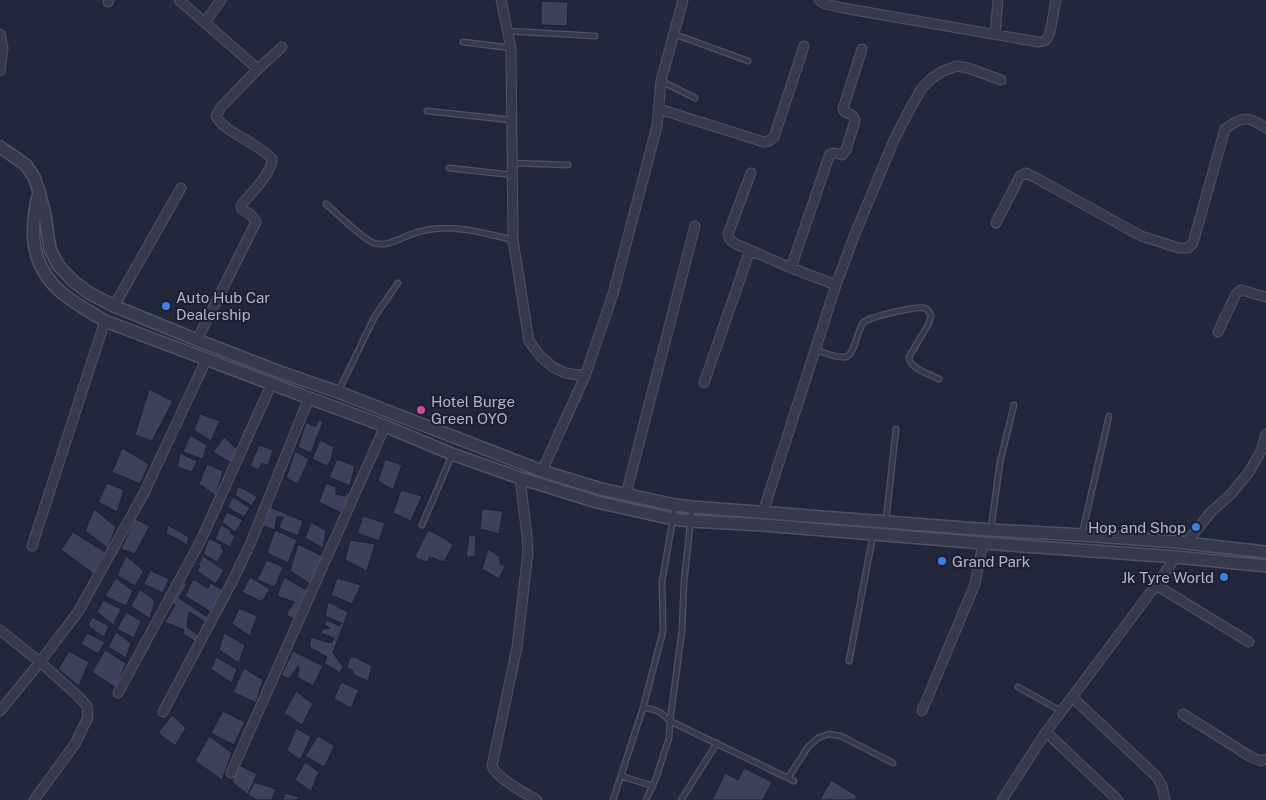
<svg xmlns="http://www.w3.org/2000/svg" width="1266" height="800" font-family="'Public Sans',sans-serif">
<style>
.building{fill:#3d4159;stroke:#1e2132}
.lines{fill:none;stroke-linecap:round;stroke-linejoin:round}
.service-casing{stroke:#4f5263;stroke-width:7}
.minor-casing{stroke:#4f5263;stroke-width:11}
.tertiary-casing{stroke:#4f5263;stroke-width:14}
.service{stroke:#373a4b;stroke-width:4.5}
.minor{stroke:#373a4b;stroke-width:9}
.tertiary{stroke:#373a4b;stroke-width:11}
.shop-dot{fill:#3f7fe0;stroke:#1c1f30;stroke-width:2}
.hotel-dot{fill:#d1479c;stroke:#1c1f30;stroke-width:2}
.labels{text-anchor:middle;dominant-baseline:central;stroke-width:4;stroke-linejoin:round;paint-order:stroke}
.poi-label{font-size:15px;fill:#b2b5c7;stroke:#1c1f30;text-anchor:start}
</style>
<rect width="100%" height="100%" fill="#23273b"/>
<!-- building -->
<path class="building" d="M541 1 568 2 567 26 541 25Z
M149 389 173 401 152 441 135 435Z
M200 414 220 421 211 441 194 430Z
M319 419 323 422 311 453 298 447 306 422 315 427Z
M190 435 207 445 203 459 183 452Z
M224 437 238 450 231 463 213 452Z
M320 440 334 447 331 460 327 466 312 459Z
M259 445 273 450 268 466 262 463 258 470 250 466Z
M122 448 149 464 140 484 112 472Z
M295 451 309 459 298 484 286 478Z
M180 453 197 461 192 472 177 467Z
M337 459 355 466 350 486 329 477Z
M385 459 402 465 393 490 378 481Z
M207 464 223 471 216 496 199 484Z
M107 483 124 490 117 512 98 502Z
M326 483 336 487V494L346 496 344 492 350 494 343 514 319 502Z
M238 487 246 490 257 497 252 506 235 495Z
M401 490 422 496 411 521 393 513Z
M233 497 250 508 244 517 227 507Z
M270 507 303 521 298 536 279 528 283 517H277L275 530 263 526Z
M94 509 116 527 108 548 85 531Z
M482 509 503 511 499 534 480 529Z
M227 512 243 520 235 532 222 522Z
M363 516 385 523 379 541 357 533Z
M135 519 150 526 135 554 121 549Z
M311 522 326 531 323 548 305 538Z
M168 525 189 537 187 545 166 533Z
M221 525 231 530 230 533 235 536 230 547 215 539Z
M275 530 297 540 288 563 267 553Z
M428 530 444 538 453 545 444 562 430 557 427 562 417 559 415 556Z
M73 532 105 552 94 574 61 550Z
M469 535H476L475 557H466Z
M209 538 222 545 221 548 224 551 217 562 203 554Z
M350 540 375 544 367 571 345 560Z
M298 544 324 557 312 585 290 571Z
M488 549 500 557V564L505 566 499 579 482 569Z
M126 556 144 571 135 586 117 575Z
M203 556 224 570 216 584 197 571 200 566 198 565Z
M267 560 283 567 275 587 257 580Z
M150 570 169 579 163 593 144 584Z
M250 577 270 589 262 602 242 592Z
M284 577 308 591 296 620 286 615 294 602 277 596Z
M116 578 133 591 126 606 105 596Z
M337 578 361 585 352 604 331 595Z
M193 579 208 588 210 583 225 591 211 612 185 596Z
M184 582 187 584 179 598 209 618 207 623 189 612 187 627 198 635 196 642 183 634 184 630 165 622 175 605 171 602Z
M140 589 155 601 150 619 131 606Z
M103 600 121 609 113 625 97 612Z
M328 602 348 612 333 653 343 667 340 673 324 663 327 657 309 647 311 637 331 643 334 638 321 633 323 629 330 628 324 625 327 620 340 626 341 623 325 616Z
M239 608 257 616 250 636 232 624Z
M126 612 141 621 134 638 117 629Z
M92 617 109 626 104 637 88 626Z
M116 632 131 643 126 658 108 647Z
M87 633 105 642 98 654 81 644Z
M224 633 245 645 239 663 219 650Z
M105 650 126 663 116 688 92 672Z
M69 651 89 662 79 686 58 669Z
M293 651 323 666 313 686 297 677 299 670 298 666 289 679 281 675Z
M216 657 237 669 232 683 211 669Z
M350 657H355L372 666 368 681 354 675 352 670 347 668Z
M244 668 263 680 256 703 233 692Z
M341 682 359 690 351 708 334 699Z
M296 691 313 704 302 725 284 713Z
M223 711 245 722 234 745 211 733Z
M172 715 186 728 175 746 158 733Z
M296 728 311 737 300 760 287 750Z
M209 736 232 753 222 780 195 761Z
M318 736 335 746 324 767 305 756Z
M305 762 319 772 311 791 295 780Z
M239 765 257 774 248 795 232 782Z
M744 768 772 782 763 800H712L725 773 738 780Z
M831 780 857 796 854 800H820Z
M254 782 276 789 272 800H257L248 795Z
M286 793 299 797 298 800H282Z"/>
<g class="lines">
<!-- service casing -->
<g class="service-casing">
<path id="service" d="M508 31 595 36
M674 34 748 61
M463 42 511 48
M661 81 695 98
M427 111 511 120
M512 163 568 165
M449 168 512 175
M326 204C337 213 362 239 374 243 388 248 405 235 418 232 449 223 482 232 513 240
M816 350C822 352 839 359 846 357 855 354 857 331 863 323 868 317 916 306 924 308 928 309 930 313 931 316L929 323 909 357C910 369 929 374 939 379
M339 390 375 316 398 283
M886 520 896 429
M422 525 452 455
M991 529 1000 462 1014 405
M1082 534 1109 416
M849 661 873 535
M1018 687 1061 711
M643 708C657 709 661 712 670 721L794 781
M621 776 653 786
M788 778 808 747 818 738 829 734 841 736 893 763
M613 800 643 708 663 631 662 582 675 506
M646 800 656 778 669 738 670 721 682 630 684 582 692 508
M681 800 717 743"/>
</g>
<!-- minor casing -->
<g class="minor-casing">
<path id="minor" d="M179 0 258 69
M501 0 511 48 513 240 529 341 540 356 553 367 565 373 585 376
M819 0 825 4 843 8 1038 42C1042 42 1043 42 1046 40 1051 36 1054 8 1056 0
M108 2 109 0
M205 22 221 0
M0 34 3 48 0 71
M995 34 998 0
M659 109 764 142 769 141 774 137 804 46
M751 173 728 234 730 240 736 244 791 268 836 285
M996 223 1020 176 1026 173 1036 178 1141 236 1179 248H1188L1193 243 1225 129C1242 116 1248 116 1266 128
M791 268 829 156 830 154 834 153 842 155 846 150 855 121C853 111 846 116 843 109L862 49
M114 306 181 188
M1218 332 1236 294 1241 290 1266 297
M197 340 256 222 252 216 242 209 241 206 243 203C252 192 272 173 272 159 259 143 223 132 216 116L221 107 258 69 282 47
M704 383 750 250
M542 471 585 376 613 294 657 126 661 81 683 0
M520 478 527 536 528 552 517 647 492 766C496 778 525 793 537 800
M626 494 695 226
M763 512 836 285 855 234 894 140 911 107 922 88 932 78 943 71 957 66 968 68 1001 80
M1186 543 1211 512 1231 494 1249 472 1261 451 1266 434
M32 546 105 321
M1156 585 1249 642
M0 630 40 662 78 612 144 493 207 358
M118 693 201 540 272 383
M1072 697 1156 776 1162 786 1165 800
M0 711 40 662 78 696 87 706 88 717 75 744 34 800
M922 711 975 584 983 543
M163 712 234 578 251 542 309 398
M1183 714 1251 757 1261 761 1266 759
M1046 732 1118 800
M231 773 385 426
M1002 800 1046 732 1156 585 1176 557"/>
</g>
<!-- tertiary casing -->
<g class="tertiary-casing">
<path id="tertiary" d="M0 147 26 165 34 177 39 191 45 215 50 249 58 265 73 281 89 293 114 306 197 340 280 372 338 392 542 471 601 489 675 505 692 507 991 530 1082 535 1177 542 1266 552
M39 192C29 231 30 266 62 293 75 304 91 312 105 321L309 398 385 426 452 454 520 478 597 502 673 519 691 521 763 525 983 543 1176 557 1266 566"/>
</g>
<!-- service -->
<use href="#service" class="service"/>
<!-- minor -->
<use href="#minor" class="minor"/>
<!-- tertiary -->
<use href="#tertiary" class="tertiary"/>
</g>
<!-- markers -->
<g class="shop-dot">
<circle cx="166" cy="306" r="5"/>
<circle cx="1196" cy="527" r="5"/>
<circle cx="942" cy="561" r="5"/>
<circle cx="1224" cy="577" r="5"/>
</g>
<circle class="hotel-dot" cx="421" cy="410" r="5"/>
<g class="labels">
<!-- poi labels -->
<g class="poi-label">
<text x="176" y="297">Auto Hub Car<tspan x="176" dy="17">Dealership</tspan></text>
<text x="431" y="401">Hotel Burge<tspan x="431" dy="17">Green OYO</tspan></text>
<text x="1186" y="527" text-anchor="end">Hop and Shop</text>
<text x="952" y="561">Grand Park</text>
<text x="1214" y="577" text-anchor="end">Jk Tyre World</text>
</g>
</g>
</svg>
